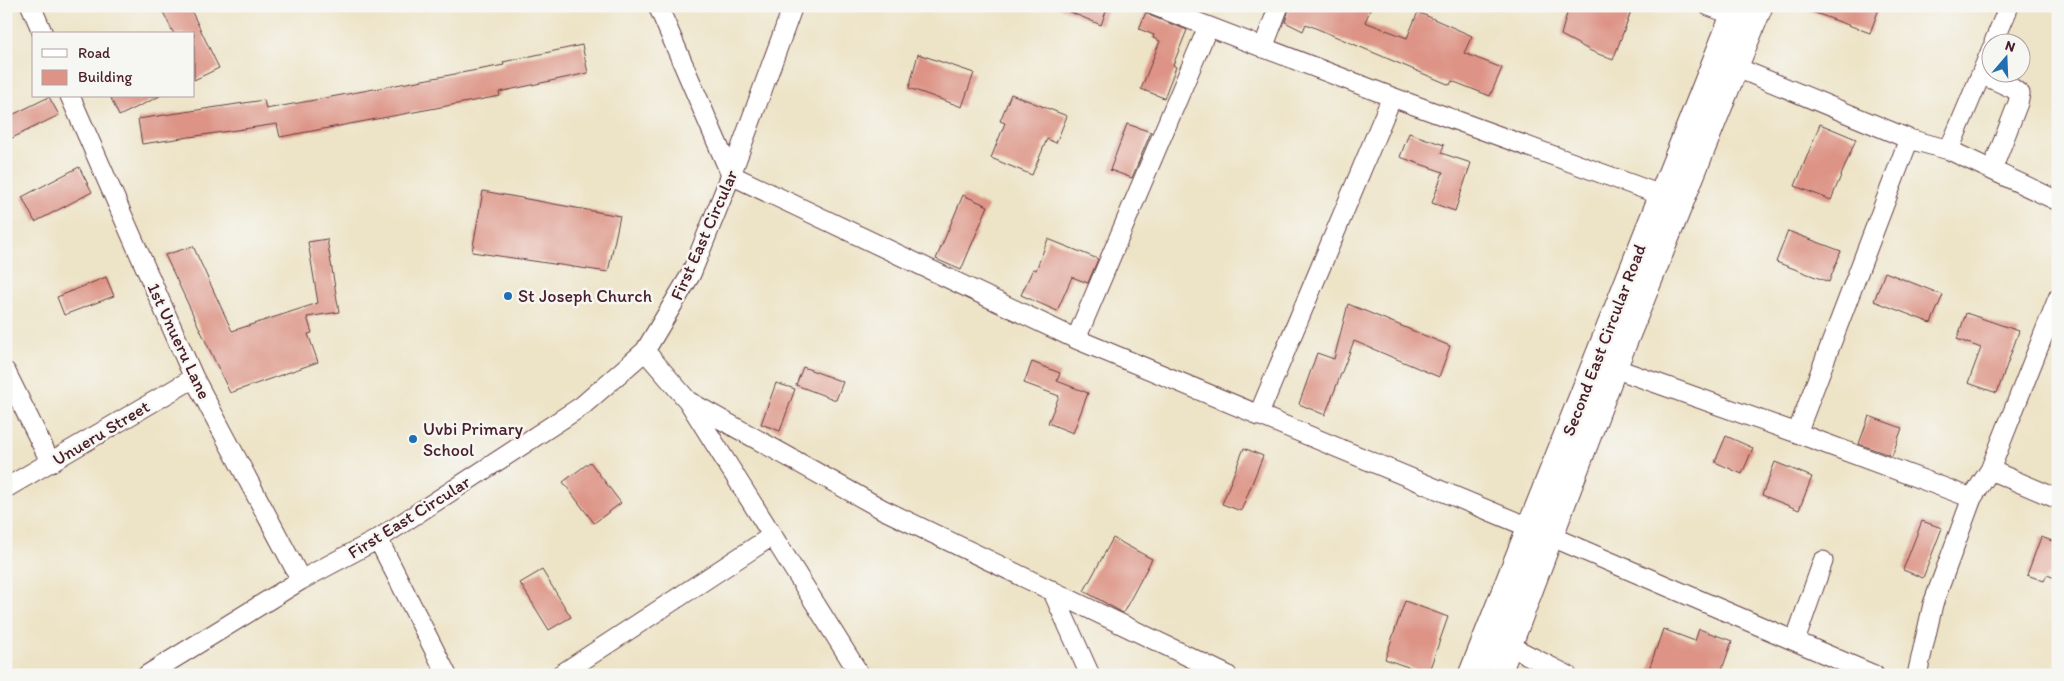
<svg xmlns="http://www.w3.org/2000/svg" width="2064" height="681" font-family="Itim,sans-serif">
<style>
.building{fill:#dd9486}
.lines{fill:none;stroke-linecap:round;stroke-linejoin:round}
.minor-casing{stroke:#623c42;stroke-width:21}
.major-casing{stroke:#623c42;stroke-width:27}
.minor{stroke:#fff;stroke-width:19}
.major{stroke:#fff;stroke-width:25}
.poi-dot{fill:#1f6fb2;stroke:#f6f6f2;stroke-width:2}
.labels{text-anchor:middle;dominant-baseline:central;stroke-width:5;stroke-linejoin:round;paint-order:stroke}
.street-label{font-size:18px;fill:#4a1f2b;stroke:#f6f6f2}
.poi-label{font-size:18px;fill:#4a1f2b;stroke:#f6f6f2;text-anchor:start}
</style>
<rect width="100%" height="100%" fill="#f6f6f2"/>
<filter id="ink" filterUnits="userSpaceOnUse"><feTurbulence type="fractalNoise" baseFrequency=".02" numOctaves="2"/><feDisplacementMap in="SourceGraphic" scale="10" xChannelSelector="R" yChannelSelector="G"/><feConvolveMatrix kernelMatrix="1 2 1 2 8 2 1 2 1" color-interpolation-filters="sRGB"/></filter>
<filter id="wash" filterUnits="userSpaceOnUse"><feTurbulence type="fractalNoise" baseFrequency=".0096" numOctaves="4" result="noise"/><feDisplacementMap in="SourceGraphic" scale="20" xChannelSelector="R" yChannelSelector="G"/><feGaussianBlur stdDeviation="1.12" result="paint"/><feColorMatrix in="noise" values="0 0 0 0 0 0 0 0 0 0 0 0 0 0 0 0 0 1.4 0 .05"/><feComposite in="paint" operator="in"/></filter>
<g filter="url(#wash)">
<rect width="100%" height="100%" fill="#ede3c6"/>
<g id="blocks">
<!-- building -->
<path class="building" d="M160 6H189L219 68 194 80V34H174Z
M1056 6H1108L1101 25Z
M1290 6H1372L1365 22 1407 38 1418 12 1472 36 1464 53 1502 68 1490 96 1452 81 1450 85 1306 24 1303 31 1285 22Z
M1569 6H1633L1613 60 1591 51 1561 35Z
M1802 6H1880L1870 33 1802 8Z
M1146 12 1151 16 1187 30 1173 65 1176 67 1164 98 1141 89 1160 41 1153 38 1154 35 1139 29Z
M582 45 588 73 499 92 500 96 280 137 277 124 142 144 138 119 264 100 266 109 504 65 503 62Z
M918 54 974 73 962 107 909 88Z
M1011 94 1067 116 1056 143 1047 139 1032 175 991 158 1005 123 1000 121Z
M110 96H160L119 116Z
M49 97 59 115 6 141V118Z
M1127 124 1151 132 1132 178 1110 170Z
M1820 124 1856 139 1831 200 1795 186Z
M1409 133 1444 145 1441 153 1471 163 1455 211 1432 203 1443 172 1400 157Z
M79 167 92 192 35 222 22 197Z
M483 191 620 216 608 272 472 252Z
M963 195 988 206 961 270 936 259Z
M1788 231 1841 251 1829 282 1776 262Z
M327 239 339 312 307 317 312 333 308 334 318 362 230 393 165 255 193 246 232 331 318 303 308 242Z
M1048 239 1098 259 1088 283 1072 277 1057 311 1021 295 1033 269 1036 270Z
M1885 272 1943 295 1931 323 1874 301Z
M106 277 114 296 64 315 57 297Z
M1348 304 1450 346 1439 377 1354 341 1325 415 1299 404 1317 353 1334 359Z
M1966 313 2019 331 1997 393 1968 383 1981 348 1957 339Z
M1032 362 1060 373 1057 381 1088 393 1073 433 1048 423 1059 396 1024 383Z
M803 367 843 382 836 400 796 385Z
M776 383 795 389 780 431 761 424Z
M1869 416 1902 428 1892 456 1859 444Z
M1726 436 1753 448 1742 474 1715 462Z
M1244 448 1263 456 1241 511 1222 504Z
M590 462 621 503 594 523 563 482Z
M1775 462 1812 477 1799 510 1762 495Z
M1922 521 1942 528 1923 578 1903 570Z
M2041 537 2058 543V579L2047 575 2044 581 2027 575Z
M1113 538 1152 559 1123 613 1084 591Z
M542 570 571 617 549 630 520 583Z
M1405 601 1448 617 1428 674 1385 659Z
M1663 629 1695 641 1699 629 1732 641 1720 675H1647Z"/>
</g>
</g>
<g filter="url(#ink)">
<use href="#blocks" fill-opacity="0" stroke="#623c42" stroke-width="1"/>
<g class="lines">
<!-- minor casing -->
<g class="minor-casing">
<path id="minor" d="M31 6 43 34
M658 6 731 175 1076 339 1550 536 1874 675
M1155 6 1392 97 1661 195
M1709 6 1733 15
M1994 42 2009 6
M1263 48 1279 6
M1735 67 1909 139 1949 150 2058 201
M1981 74 2012 88 2020 94 2018 103 1992 170
M70 96 194 378 301 580
M1949 150 1992 48
M1076 339 1208 27
M645 351 688 401 860 675
M1614 368 1797 433 1972 498
M6 372 51 463
M688 401 882 509 1227 675
M1258 416 1392 97
M1797 433 1909 139
M1990 470 2058 499
M6 488 194 378
M378 539 447 675
M1052 590 1090 675
M1795 641 1823 561
M1510 646 1567 675
M147 675 301 580 378 539 582 406 645 351 691 274 731 175 793 6
M560 675 772 536
M1917 675 1933 604 1972 498 1990 470 2058 298"/>
</g>
<!-- major casing -->
<g class="major-casing">
<path id="major" d="M1471 675 1737 6
M1498 675 1614 368 1760 6"/>
</g>
<!-- minor -->
<use href="#minor" class="minor"/>
<!-- major -->
<use href="#major" class="major"/>
</g>
</g>
<!-- markers -->
<g class="poi-dot">
<circle cx="508" cy="296" r="5"/>
<circle cx="413" cy="439" r="5"/>
</g>
<g class="labels">
<!-- street labels -->
<g class="street-label">
<text transform="translate(704 235) rotate(-66)">First East Circular</text>
<text transform="translate(1604 340) rotate(-69)">Second East Circular Road</text>
<text transform="translate(179 341) rotate(65)">1st Unueru Lane</text>
<text transform="translate(101 433) rotate(-31)">Unueru Street</text>
<text transform="translate(409 517) rotate(-32)">First East Circular</text>
</g>
<!-- poi labels -->
<g class="poi-label">
<text x="518" y="296">St Joseph Church</text>
<text x="423" y="429">Uvbi Primary<tspan x="423" dy="21">School</tspan></text>
</g>
</g>
<!-- margin -->
<rect width="2064" height="681" fill="none" stroke="#f6f6f2" stroke-width="25"/>
<!-- legend -->
<rect x="32" y="32" width="162" height="65" fill="#f6f6f2" stroke="#b1a0a2"/>
<rect x="42" y="49" width="25" height="8" fill="#ffffff" stroke="#b1a0a2"/>
<text x="78" y="58" font-size="15" fill="#4a1f2b">Road</text>
<rect x="42" y="70" width="25" height="15" fill="#dd9486" stroke="#b1a0a2"/>
<text x="78" y="82" font-size="15" fill="#4a1f2b">Building</text>
<!-- north arrow -->
<g transform="translate(2006 58) rotate(19)"><circle r="24" fill="#f6f6f2" stroke="#b1a0a2"/>
<path d="M0-4L9 19L0 12L-9 19Z" fill="#1f6fb2"/>
<text y="-8" font-size="14" font-weight="bold" text-anchor="middle" fill="#4a1f2b">N</text>
</g>
</svg>
